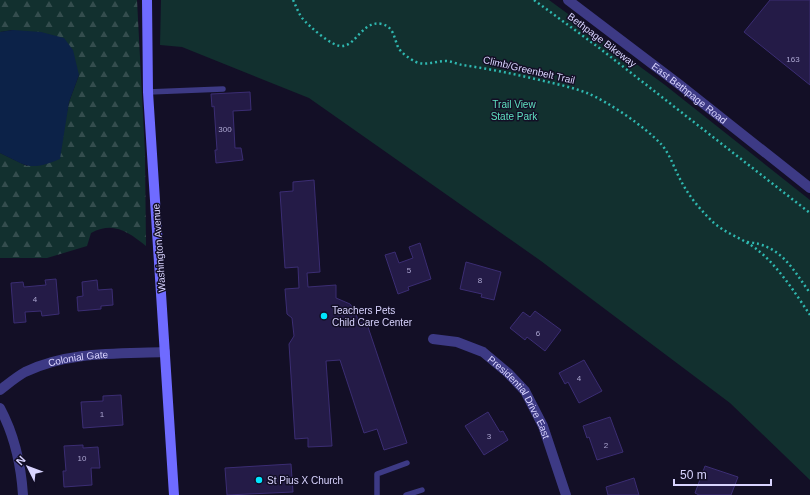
<svg xmlns="http://www.w3.org/2000/svg" width="810" height="495" font-family="Helvetica,sans-serif">
<style>
.forest{fill:url(#forest-firs)}
.park{fill:#12302f}
.water{fill:#0c2248}
.building{fill:#241b47;stroke:#3b2d73}
.lines{fill:none;stroke-linecap:round;stroke-linejoin:round}
.path{stroke:#2fb8b0;stroke-width:2.5;stroke-dasharray:2 3;stroke-linecap:butt}
.service{stroke:#3d3a85;stroke-width:5.5}
.minor{stroke:#3d3a85;stroke-width:10}
.secondary{stroke:#6f6bff;stroke-width:10}
.poi-dot{fill:#00e5ff;stroke:#130f26;stroke-width:1.5}
.labels{text-anchor:middle;dominant-baseline:central;stroke-width:3;stroke-linejoin:round;paint-order:stroke}
.number-label{font-size:8px;fill:#aca6d1}
.street-label{font-size:10px;fill:#d9d4ff;stroke:#130f26}
.park-label{font-size:10px;fill:#5fe0c0;stroke:#130f26}
.poi-label{font-size:10px;fill:#d9d4ff;stroke:#130f26;text-anchor:start}
</style>
<defs>
<pattern id="forest-firs" width="22" height="20" patternUnits="userSpaceOnUse"><rect width="22" height="20" fill="#12302f"/><path d="M5 1l3.5 6h-7zM16 11l3.5 6h-7z" fill="#344d4e"/></pattern>
</defs>
<rect width="100%" height="100%" fill="#130f26"/>
<!-- forest -->
<path class="forest" d="M0 0H137L145 153 146 246C128 232 114 221 91 233L87 246 47 258H0V153L27 166 64 127 69 102 79 75 13 30 0 32Z"/>
<!-- park -->
<path class="park" d="M161 0H549L665 85 810 200V480L730 403 541 261 309 98 182 47 160 45Z"/>
<!-- water -->
<path class="water" d="M13 30 41 32 64 38 73 50 79 75 69 102 60 159C29 171 29 167 0 153V32Z"/>
<!-- building -->
<path class="building" d="M770 0H810V85L744 32Z
M250 92 251 110 233 111 235 148H241L243 160 216 163 215 150H217L214 106 212 107 211 94Z
M314 180 320 272 307 273 308 287 336 285V298L350 304 355 311 359 323 366 321 407 443 384 450 377 429 364 433 340 360 326 361 332 446 308 447V438L295 439 289 344 294 336 292 318 287 314 285 289 299 288 298 267 285 268 280 192 293 191V182Z
M420 243 431 279 408 287 409 290 398 294 385 255 395 252 399 263 413 258 409 247Z
M466 262 501 272 494 300 481 297 482 294 460 289Z
M56 279 59 314 42 316 41 311 25 312 26 322 14 323 11 283 23 282 24 287 46 285 45 280Z
M97 280 98 290 112 289 113 305 101 306V309L78 311 77 297 83 296 82 282Z
M535 311 561 330 545 351 527 337 525 340 510 328 523 312 530 317Z
M584 360 602 391 579 403 568 382 565 384 559 373Z
M121 395 123 425 83 428 81 402 103 401V396Z
M488 412 500 432 503 431 508 440 484 455 465 426Z
M610 417 623 452 597 460 589 437 587 438 583 426Z
M83 445V448L98 447 100 468H91L92 485 64 487 63 471H66L64 446Z
M291 464 293 492 227 495 225 468Z
M705 466 738 477 731 495H699L695 493Z
M634 478 639 495H608L606 487Z"/>
<g class="lines">
<!-- path -->
<path class="path" d="M293 0C296 6 298 12 302 18 309 26 333 48 343 46 357 44 363 20 382 24 394 27 394 38 398 47 401 53 410 59 416 62 427 66 435 61 446 61 451 61 457 64 462 65 491 69 519 75 548 82 561 85 574 88 587 93 609 102 645 127 661 144 670 154 674 168 680 179 687 193 697 206 708 217 722 233 739 236 755 248 776 263 796 294 810 315
M534 0 598 47 810 213
M747 242C781 245 792 268 810 293"/>
<!-- service -->
<path class="service" d="M148 92 223 89
M377 495V474L407 463
M406 495 422 490"/>
<!-- minor -->
<g class="minor">
<path id="s1" d="M568 0 680 85 810 188"/>
<path id="s2" d="M433 339 457 342 483 352 508 373 525 391 543 426 566 495"/>
<path id="s3" d="M0 390C8 384 16 377 25 372 68 351 118 354 165 352"/>
<path d="M0 408C15 436 21 464 23 495"/>
</g>
<!-- secondary -->
<path class="secondary" d="M147 0 148 92 174 495"/>
</g>
<!-- markers -->
<g class="poi-dot">
<circle cx="324" cy="316" r="4"/>
<circle cx="259" cy="480" r="4"/>
</g>
<g class="labels">
<!-- number labels -->
<g class="number-label">
<text x="793" y="59">163</text>
<text x="225" y="129">300</text>
<text x="409" y="270">5</text>
<text x="480" y="280">8</text>
<text x="35" y="299">4</text>
<text x="538" y="333">6</text>
<text x="579" y="378">4</text>
<text x="102" y="414">1</text>
<text x="489" y="436">3</text>
<text x="606" y="445">2</text>
<text x="82" y="458">10</text>
</g>
<!-- street labels -->
<g class="street-label">
<text transform="translate(602 40) rotate(37)">Bethpage Bikeway</text>
<text transform="translate(529 70) rotate(13)">Climb/Greenbelt Trail</text>
<text stroke="none"><textPath href="#s1" startOffset="153">East Bethpage Road</textPath></text>
<text transform="translate(159 248) rotate(-94)">Washington Avenue</text>
<text stroke="none"><textPath href="#s3" startOffset="86">Colonial Gate</textPath></text>
<text stroke="none"><textPath href="#s2" startOffset="111">Presidential Drive East</textPath></text>
</g>
<!-- park labels -->
<g class="park-label">
<text x="514" y="104">Trail View<tspan x="514" dy="12">State Park</tspan></text>
</g>
<!-- poi labels -->
<g class="poi-label">
<text x="332" y="310">Teachers Pets<tspan x="332" dy="12">Child Care Center</tspan></text>
<text x="267" y="480">St Pius X Church</text>
</g>
</g>
<!-- north arrow -->
<g transform="translate(28 467) rotate(312)" stroke="#130f26" stroke-width="3" paint-order="stroke">
<path d="M0-3L7 15L0 10L-7 15Z" fill="#d9d4ff"/>
<text y="-6" font-size="11" font-weight="bold" text-anchor="middle" fill="#d9d4ff">N</text>
</g>
<!-- scale -->
<path d="M674 479v6h97v-6" fill="none" stroke="#d9d4ff" stroke-width="2"/>
<text x="680" y="479" font-size="12" fill="#d9d4ff" stroke="#130f26" stroke-width="3" paint-order="stroke">50 m</text>
</svg>
